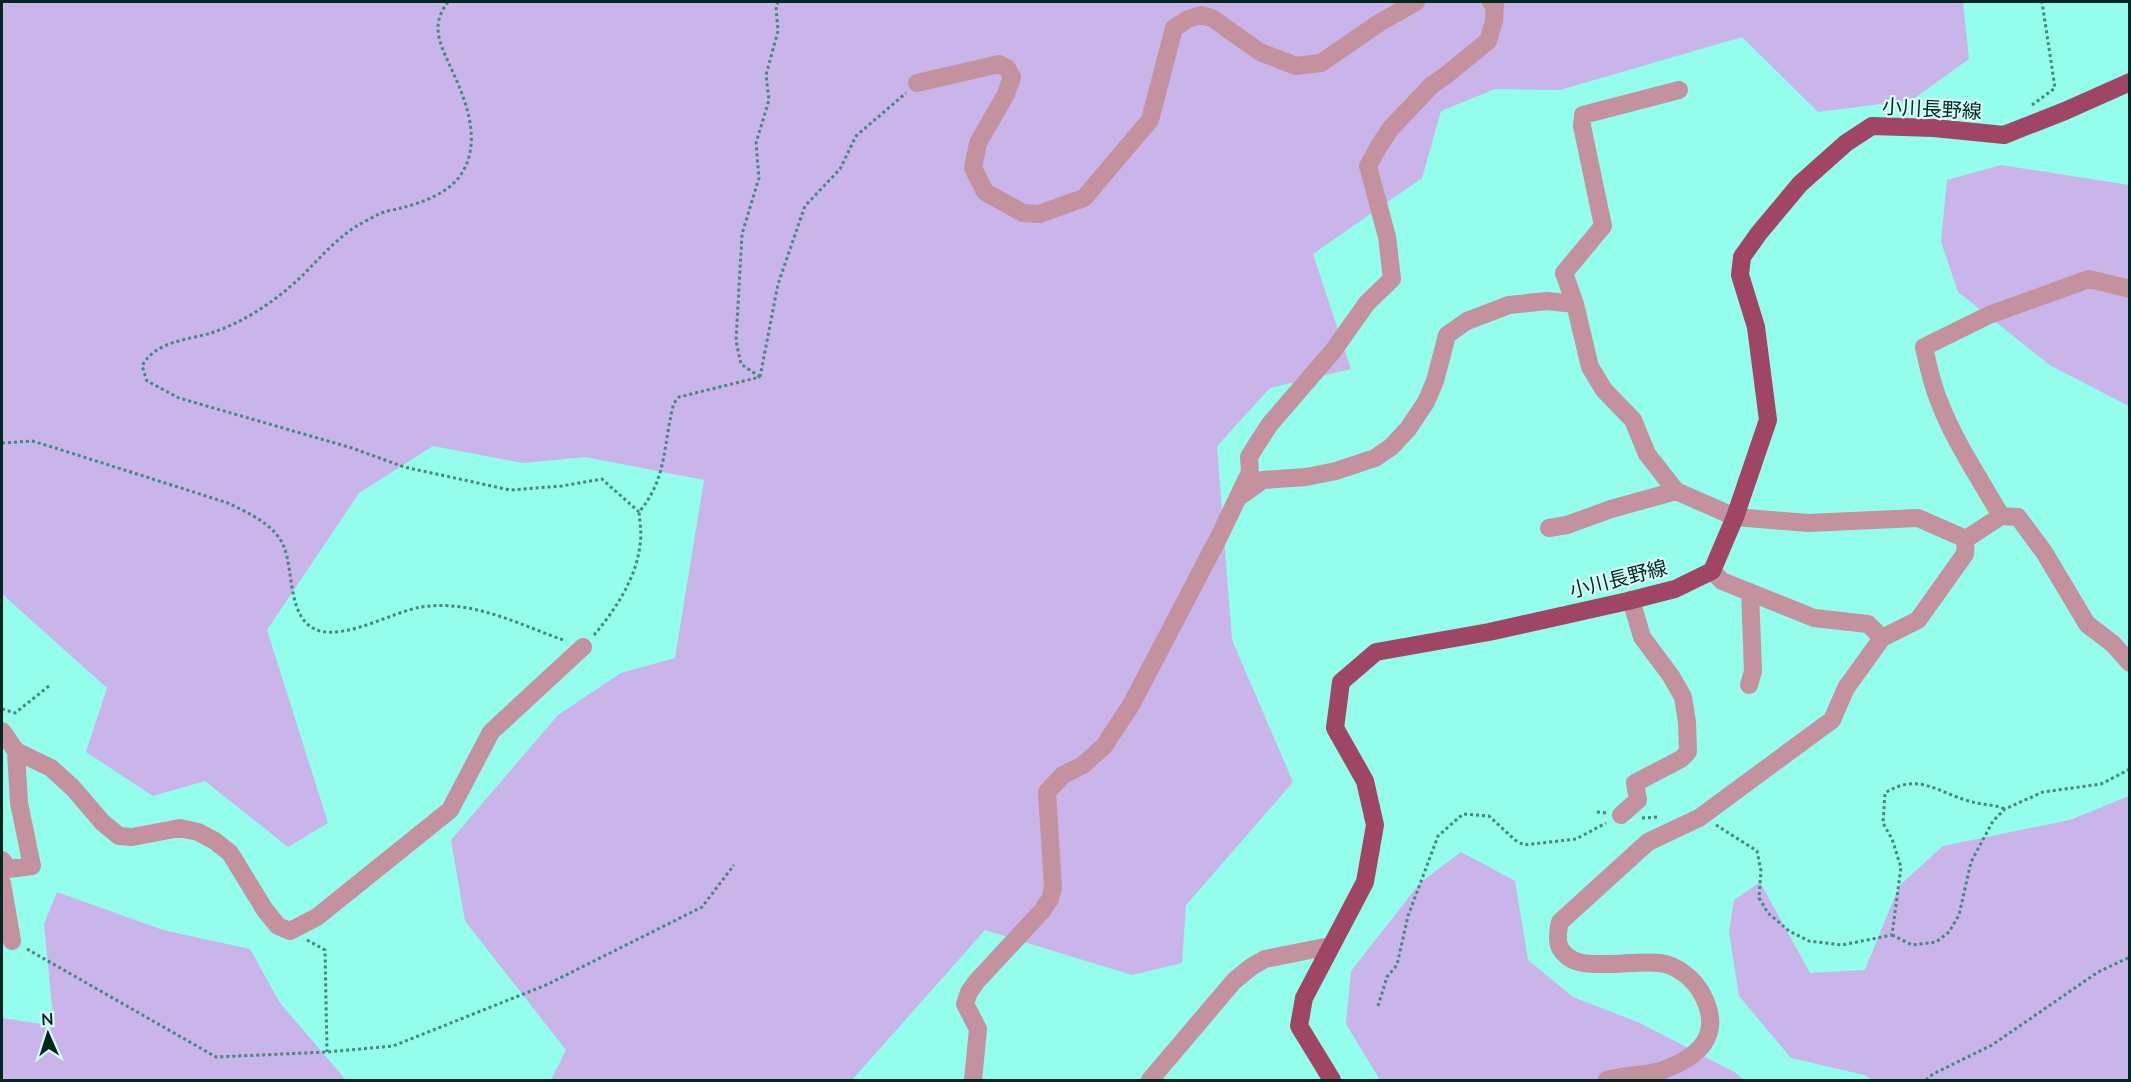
<svg xmlns="http://www.w3.org/2000/svg" width="2131" height="1082" font-family="Lato,'Noto Sans JP',sans-serif">
<style>
.green{fill:#c9b5ea}
.lines{fill:none;stroke-linecap:round;stroke-linejoin:round}
.path{stroke:#45887d;stroke-width:3;stroke-dasharray:3 3;stroke-linecap:butt}
.minor{stroke:#c4919e;stroke-width:18}
.major{stroke:#9e4663;stroke-width:18}
.labels{text-anchor:middle;dominant-baseline:central;stroke-width:4.5;stroke-linejoin:round;paint-order:stroke}
.street-label{font-size:20px;fill:#032621;stroke:#d7fef6}
</style>
<rect width="100%" height="100%" fill="#94fdeb"/>
<!-- green -->
<path class="green" d="M2 2H1963L1969 59 1912 100 1818 112 1742 37 1560 90 1495 89 1441 111 1422 178 1313 254 1351 369 1270 388 1217 446 1232 640 1293 782 1186 905 1182 963 1132 975 985 930 852 1080H551L566 1050 465 921 451 840 558 715 621 673 675 658 704 480 585 457 523 463 433 446 359 493 267 630 328 823 288 847 205 781 153 796 86 752 107 688 2 594Z
M2001 165 2129 185V406L2051 366 1958 292 1941 242 1947 180Z
M2129 796V1080H1873L1864 1075 1791 1058 1739 996 1729 932 1734 900 1760 882 1810 973 1865 970 1899 886 1943 846 2070 820Z
M1461 852 1515 881 1528 960 1573 997 1640 1023 1736 1073 1744 1080H1380L1346 1024 1351 971 1420 883Z
M57 892 163 930 250 949 280 1003 346 1080H2V1018L54 1026 44 924Z"/>
<g class="lines">
<!-- path -->
<path class="path" d="M448 2C427 29 444 50 455 77 469 108 481 146 460 176 447 194 421 203 401 208 394 210 385 211 379 214 371 218 362 223 355 227 334 241 319 259 302 276 277 300 246 321 214 332 190 340 156 340 142 366L147 381 179 398 352 448 404 467 510 490 562 486 602 479 639 512
M2032 105 2055 88 2042 2
M760 377 741 364 736 341 742 234 759 178 756 143 769 100 766 75 778 31 776 7 778 2
M760 377 778 284 805 206 840 169 856 136 906 93
M2 443 32 441 49 446 228 503C248 513 275 524 284 547 294 571 287 622 320 631 349 638 393 612 421 607 473 599 520 625 566 641
M594 635C615 610 636 579 640 545 642 535 640 523 639 512 668 478 663 442 674 403L679 397 760 377
M2 709 15 713 49 686
M1597 812 1607 813
M1642 818 1659 817
M1716 825 1757 851 1761 871 1759 898 1768 913 1789 931 1809 941 1842 945 1892 935 1901 867 1892 839 1883 823 1885 793C1918 772 1937 792 1969 801 1981 805 1993 804 2005 809
M1892 935 1912 945 1936 942 1949 932 1959 915 1971 862 1993 821 2005 809 2043 792 2101 784 2130 769
M307 940 325 950 327 1052
M27 949 216 1057 327 1052 393 1046 546 985 702 907 734 865
M1378 1006 1387 977 1397 965 1408 916 1438 836 1463 814 1489 816 1515 840 1524 845 1576 839 1606 823
M1926 1080 1933 1074 1992 1045 2098 972 2130 957"/>
<!-- minor -->
<path class="minor" d="M917 83 999 64 1007 68 1012 77 1006 94 978 143 973 168 985 192 1023 213 1039 214 1084 198 1150 120 1174 28 1188 19 1201 15 1212 18 1260 52 1296 66 1321 63 1379 23 1416 2
M1575 304 1564 273 1603 226 1582 126 1583 115 1679 90
M1239 497 1263 480 1306 477 1336 471 1375 458 1391 447 1408 429 1426 402 1435 381 1447 335 1467 321 1509 305 1547 301 1575 304 1590 367 1604 390 1633 420 1647 454 1676 491 1735 517 1808 523 1918 518 1966 539 2001 516 2018 517 2044 552 2087 624 2113 644 2130 663
M2001 516C1980 479 1954 441 1939 401 1932 384 1928 366 1924 347L1989 315 2089 279 2130 289
M1549 528 1567 525 1611 509 1676 491
M1712 571 1722 581 1814 618 1868 624 1882 638
M1749 685 1753 671 1750 592
M2 731 16 751 51 768 73 788 102 822 119 836 132 837 180 828 198 832 215 841 230 853 265 910 278 926 290 931 317 917 450 810 491 732 583 647
M1621 815 1638 800 1635 783 1681 759 1688 752 1687 722 1683 697 1671 676 1642 637 1631 600
M2 860 8 869 32 866 19 803 16 751
M2 883 12 941
M973 1080 978 1029 965 1004 969 992 977 981 1042 911 1050 899 1053 888 1047 792 1063 775 1083 765 1104 746 1131 705 1219 537 1250 472 1249 457 1257 444 1270 424 1333 351 1367 303 1392 279 1387 237 1368 166 1379 146 1391 128 1432 85 1445 76 1488 41 1494 21 1495 4 1491 2
M1150 1080 1234 981 1251 967 1265 959 1330 946
M1607 1080C1624 1075 1643 1076 1660 1071 1699 1058 1724 1035 1702 994 1694 979 1677 965 1660 963 1638 960 1591 969 1573 960 1556 951 1556 939 1560 922L1648 842 1699 818 1832 720 1846 688 1882 638 1918 620 1965 554 1966 539"/>
<!-- major -->
<path class="major" d="M1332 1080 1299 1026 1304 998 1365 882 1375 825 1365 781 1335 728 1341 682 1376 652 1489 632 1628 601 1675 589 1712 571 1735 517 1768 420 1756 327 1740 275 1742 257 1759 233 1800 184 1846 143 1872 126 1934 128 2004 135 2065 111 2130 82"/>
</g>
<g class="labels">
<!-- street labels -->
<g class="street-label">
<text transform="translate(1932 108) rotate(3)">小川長野線</text>
<text transform="translate(1618 578) rotate(-14)">小川長野線</text>
</g>
</g>
<!-- border -->
<rect width="2131" height="1082" fill="none" stroke="#032621" stroke-width="6"/>
<!-- north arrow -->
<g transform="translate(48 1034) rotate(357)" stroke="#d7fef6" stroke-width="4.5" paint-order="stroke">
<path d="M0-4.5L10 22L0 15L-10 22Z" fill="#032621"/>
<text y="-9" font-size="16" font-weight="bold" text-anchor="middle" fill="#032621">N</text>
</g>
</svg>
